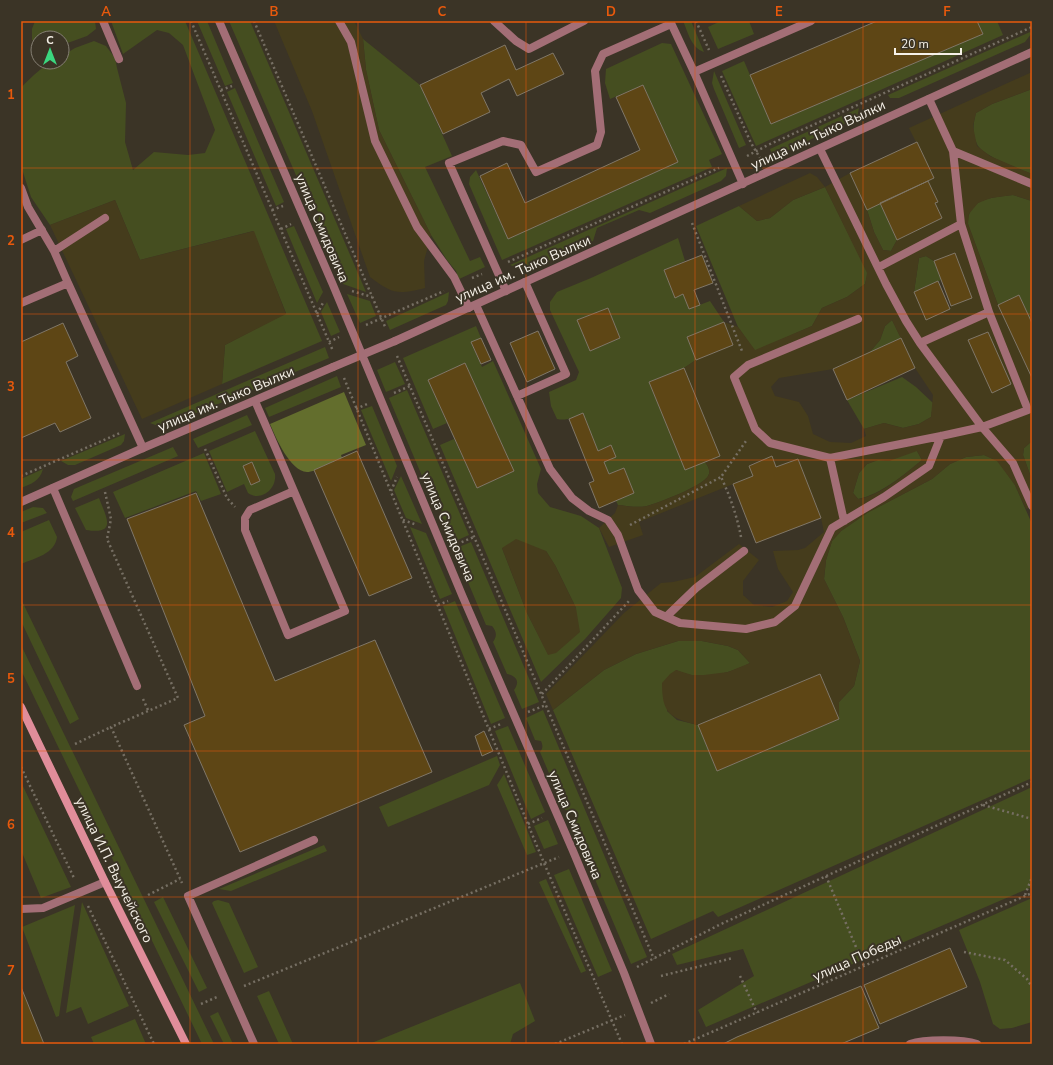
<svg xmlns="http://www.w3.org/2000/svg" width="1053" height="1065" font-family="'Nunito Sans',sans-serif">
<style>
.green{fill:#454e20;fill-rule:evenodd}
.forest{fill:#636e2d}
.sand{fill:#453c1c;fill-rule:evenodd}
.building{fill:#5e4615;stroke:#807768}
.lines{fill:none;stroke-linecap:round;stroke-linejoin:round}
.path{stroke:#766f63;stroke-width:2.5;stroke-dasharray:2 3;stroke-linecap:butt}
.service{stroke:#a36e76;stroke-width:8}
.pedestrian{stroke:#a36e76;stroke-width:8}
.tertiary{stroke:#a36e76;stroke-width:8}
.secondary{stroke:#e08d9a;stroke-width:8}
.grid{fill:none;stroke:#e8590c;stroke-width:1;stroke-opacity:0.55}
.labels{text-anchor:middle;dominant-baseline:central;stroke-width:4;stroke-linejoin:round;paint-order:stroke}
.street-label{font-size:14px;fill:#f6f1e8;stroke:#3b3426}
.neatline{fill:none;stroke:#e8590c;stroke-width:1.5}
.grid-label{font-size:13px;text-anchor:middle;font-weight:bold;fill:#e8590c}
</style>
<rect width="100%" height="100%" fill="#3b3426"/>
<!-- green -->
<path class="green" d="M35 21H95L96 29 87 36 62 45V38H38V43L32 40V29Z
M111 21H185L322 341 222 384 225 345 286 313 253 231 140 260 115 200 50 225 31 197 21 166V88C26 82 45 64 52 62 55 61 59 62 62 62V56L75 48 94 41 106 46 115 58 117 68 126 103 125 142 133 170 154 152 188 155 205 153 215 130 183 45 169 33 157 30 123 54Z
M197 21H207L233 83 225 86Z
M229 21H250L366 292 343 284 316 221 319 219 318 211 314 208H310L308 204C311 198 312 195 308 190L302 189Z
M683 21H691L704 52C691 48 688 32 683 21Z
M721 21H749L754 34 718 49 708 27Z
M977 21H997L1003 35 756 146 722 71 744 61 771 124 983 34Z
M1030 32 1031 34 1025 42 899 98H890L888 95Z
M363 39 420 85 452 156 425 167 470 261 480 257 485 267 459 279 456 271 447 260 431 235 379 130 366 70Z
M662 43 671 44 722 154 709 160 712 167 502 260 469 184 470 177 476 170 508 239 678 162 643 85 610 99 605 83 606 69Z
M714 71 746 145 739 148 714 89 712 83Z
M235 88 284 202 276 206 227 92Z
M1032 89V174C1020 169 982 156 977 144 972 134 973 124 976 113L992 104Z
M859 108 857 118 773 157 770 149Z
M727 168 726 176 721 181 650 213 639 210 597 228 593 241 525 271 510 265Z
M825 187 868 273 865 284 847 297 822 308 812 326 755 351 738 327 696 226 739 206 757 221 770 218 793 200Z
M1013 195 1032 201V323L1019 295 998 305 968 224C968 221 968 218 969 215 974 197 998 197 1013 195Z
M880 203 897 240 891 251 883 250 874 232 867 210Z
M294 226 323 292 317 303 286 229Z
M678 238 685 261 664 270 675 297 683 294 689 309 710 301 724 322 687 337 696 360 684 368 649 382 685 470 705 462C708 466 711 471 708 476 703 486 658 503 647 506 638 508 627 506 618 505L616 501 634 493 624 468 609 474 604 462 615 457 610 445 598 451 583 414C574 417 567 421 557 419L551 406 549 392 576 380 579 372 550 310V302L557 292 591 278ZM608 308 620 338 590 351 577 320Z
M926 256 934 261 941 280 914 292 919 258Z
M449 292 448 301 446 305 390 330 386 321Z
M347 294 370 301 376 316 360 323Z
M327 302 340 332 331 336 321 312Z
M892 320 901 338 869 353 880 340 885 326Z
M476 326 481 338 471 343 482 367 493 361 541 469 537 484 538 493 550 507 581 516 599 528 622 588 621 598 585 639 541 682 440 445 454 439 477 488 514 471 465 363 428 380 447 423 433 429 403 358ZM502 548 546 551 556 567 576 608 548 654 527 613Z
M325 347 329 358 165 426H158L150 423Z
M395 362 405 384 386 392 377 370Z
M337 376 341 387 269 417 265 408Z
M902 377 916 387 933 403 931 417 919 424 903 428 884 423 864 429 847 400Z
M407 390 469 535 451 543 439 515C444 509 444 503 439 498L432 497 430 493 434 487 433 479 430 476H422L389 398Z
M372 406 397 466 391 481 361 410Z
M247 415 252 425 198 448 193 439Z
M255 431 275 474C277 489 261 502 248 493L244 484 227 492 209 451Z
M125 434 124 441 121 445 75 465H68L61 461Z
M1032 441V480L1023 455 1024 448Z
M173 447 178 456 73 501 71 497 74 489Z
M913 450 917 451 922 460C905 474 880 495 858 499L853 493 859 473 867 464 878 460 889 461Z
M204 453 221 494 201 501 196 491 125 518 113 492Z
M984 455 998 461 1015 485 1032 524V778L718 917 713 911 651 939 553 710 604 670 636 654 678 641H702L728 646 738 650 750 663C733 672 711 678 691 675 686 674 681 672 676 670L667 711 677 720 698 725 717 771 839 719V702L854 686 860 661 843 617 824 579 826 560 832 541 841 531 867 513 932 479 950 464 966 457Z
M43 469C40 481 31 484 21 488V479Z
M401 476 422 524 406 518 394 490Z
M99 498C106 517 118 535 86 530L75 508Z
M33 507 43 508 47 513 21 523V512Z
M49 520 57 537C55 554 35 558 21 564V532Z
M410 527 426 533 452 594 440 599Z
M471 542 539 702 522 709 514 690C520 682 517 676 507 674L493 642C497 636 497 632 492 626L486 625 465 575C468 571 468 567 466 562L458 559 454 549Z
M21 599 79 719 70 724 21 621Z
M455 601 505 718 491 724 443 606Z
M21 645 214 1044H202L21 670Z
M543 710 647 957 631 964 572 825C576 820 576 815 572 811L565 810 564 807 567 801 564 794 557 792 540 752C543 748 543 746 541 741L535 740 526 718Z
M508 726 545 812 531 819 495 731Z
M497 756 500 765 489 785 388 827 379 807Z
M504 774 536 852 527 855 497 785Z
M21 782 71 887 41 898 21 850Z
M1032 787V887L706 1027 698 1010 754 976 743 949 677 965 672 954Z
M548 820 558 844 544 849 534 826Z
M324 845 327 851 231 891 219 889Z
M569 869 612 971 598 977 554 875Z
M546 879 586 971 581 973 539 882Z
M163 897 207 988 199 992 154 902Z
M1032 898V1022L1012 1028 1000 1029 993 1024 980 982 959 930Z
M218 900 229 903 258 967 244 973 212 903 214 901Z
M82 902 129 1006 88 1024 81 1007 66 1013Z
M75 905 59 1016 56 1017 22 927Z
M520 983 535 1021 513 1034 510 1044H465L464 1043 461 1044H369Z
M269 991 293 1044H279L257 996Z
M218 1012 233 1044H224L210 1016Z
M135 1019 146 1044H94L91 1037Z"/>
<!-- forest -->
<path class="forest" d="M344 392 366 445 341 455 342 458C334 462 316 472 307 472 290 471 276 438 270 424Z"/>
<!-- sand -->
<path class="sand" d="M274 21H354L363 39 366 70 379 130 431 235 424 261 425 288C397 295 393 294 370 277L312 111Z
M1032 72V89L992 104 976 113 973 126 977 146 990 156 1032 174V201L1013 195 991 198 978 203 969 214 968 224 998 305 1032 378V441L1024 448 1023 455 1032 480V506L1026 509 1015 485 997 461 984 455 966 457 950 464 932 479 867 513 841 531 832 541 826 560 824 579 843 617 860 661 854 686 839 702V719L820 674 698 725C670 718 662 714 662 683L670 674 676 670 692 675H704L728 672 750 663 738 650 728 646 702 641H678L636 654 604 670 553 710 546 694 624 613 661 583 673 582 695 577 739 544 759 560 743 581V595L754 605 772 607 787 601 793 592 778 569 773 551 798 550 805 548 824 532 821 518 798 459 776 467 772 456 749 465 753 476 639 522 643 535 609 547 599 528 615 513 618 505C627 506 638 508 647 506 658 503 703 486 708 476 711 471 708 466 705 462L720 456 684 368 696 360 733 345 724 322 738 327 755 350 812 326 822 308 847 297 865 284 867 273 825 187 793 200 770 218 757 221 739 206 810 173 817 177 825 187 850 173 867 210 874 232 883 250 891 251 897 240 942 218 935 203 928 181 934 178 909 128ZM955 253 972 298 951 306 950 309 926 320 914 292 919 258 926 256 934 261ZM892 320 915 368 933 395 931 417 919 424 903 428 884 423 864 429 866 436 851 443 830 442 813 434 808 416 799 402 775 396 771 387 779 378 833 369 869 353 880 340 885 326ZM988 332 1011 384 992 392 969 340ZM917 451 922 460C905 474 880 496 858 499L853 493 859 473 867 464 878 460 889 461Z
M115 200 140 260 254 231 286 314 225 345 222 384 142 419 50 225Z
M516 539 546 551 555 565 576 608 580 632 556 653 548 655 527 613 502 548Z"/>
<!-- building -->
<path class="building" d="M877 21H977L983 34 771 124 750 75Z
M505 45 516 70 553 53 564 74 517 96 509 79 481 93 490 112 443 134 420 85Z
M643 85 678 162 508 239 480 176 507 163 525 203 640 150 616 97Z
M917 142 934 178 867 210 850 173Z
M928 181 938 202 935 203 942 218 897 240 880 203Z
M955 253 972 298 951 306 934 261Z
M702 255 713 283 694 290 700 305 689 309 683 294 675 298 664 270Z
M938 281 950 309 926 320 914 292Z
M1019 295 1032 323V378L998 305Z
M608 308 620 338 590 351 577 320Z
M724 322 733 345 696 360 687 337Z
M63 323 78 356 66 362 91 418 60 432 55 423 21 438V342Z
M538 331 555 369 527 382 510 343Z
M988 332 1011 384 992 393 968 340Z
M481 338 491 360 481 364 471 342Z
M901 338 915 368 847 400 833 369Z
M465 363 514 471 477 488 428 380Z
M684 368 720 456 685 470 649 382Z
M583 413 598 451 611 445 616 457 604 462 609 474 624 468 634 493 599 508 589 483 594 481 569 419Z
M357 451 412 578 369 596 314 470Z
M772 456 776 467 798 459 821 518 756 543 733 484 753 476 749 466Z
M252 462 260 481 251 485 243 466Z
M196 493 275 681 375 640 432 772 240 852 184 725 205 716 127 519Z
M820 674 839 719 717 771 698 725Z
M484 731 493 751 482 756 475 736Z
M950 948 967 987 880 1024 864 985Z
M861 986 879 1028 841 1044H723L737 1037Z
M21 987 44 1044H21Z"/>
<g class="lines">
<!-- path -->
<path class="path" d="M191 21 333 351
M254 21 386 329
M696 21 709 50
M721 76 751 143 760 158
M221 90 232 86
M747 156 768 145 1032 27
M272 210 283 206
M692 223 742 351
M281 229 291 224
M508 262 719 168
M472 278 482 274
M352 291 372 297
M317 314 324 301
M366 325 444 291
M329 342 339 337
M397 356 654 959
M344 378 544 863 622 1044
M394 393 410 386
M356 409 367 404
M205 449 227 498 235 507
M21 476 120 433
M391 491 397 477
M105 492 111 519 107 539 178 698 111 727 182 883
M403 520 417 525
M630 525 721 477
M741 537C737 516 730 496 721 477L746 441
M457 544 474 537
M438 605 448 601
M542 694 629 601
M143 699 148 710
M528 712 546 705
M489 729 501 724
M75 744 111 727
M21 767 74 878
M983 805 1032 819
M528 824 542 818
M826 876 864 966
M148 895 180 879
M1025 895 1032 877
M88 906 154 1044
M964 952 1005 960 1027 979 1032 987
M637 967 719 925 1032 782
M661 976 733 958
M740 976 757 1013
M244 986 559 857
M651 1003 669 994
M201 1004 217 997
M555 1044 625 1015
M684 1044 1032 893"/>
<!-- service -->
<path class="service" d="M103 21 119 59
M339 21 351 42 375 141 417 227 454 277 469 308
M494 21 516 41 529 49 584 21
M694 72 811 21
M820 149 886 284 906 321 920 343 982 427 1013 463 1032 506
M953 151 1032 184
M21 188 28 207 54 251 68 283
M21 240 42 230
M54 251 105 218
M879 267 961 224 953 151 929 99
M506 291 449 163 503 141 521 145 536 172 597 145 601 132 595 71 603 54 671 24
M21 303 68 283 143 448
M476 305 550 469 572 498 589 511 608 520 618 535 638 590 655 612 680 623 746 629 775 622 795 606 832 528 884 497 929 466 941 436
M858 319 748 365 734 377 755 429 770 443 830 458 941 436 982 427 1028 410 989 312 961 224
M920 343 989 312
M517 396 566 374 525 282
M255 401C286 471 315 541 345 611L288 635 245 530V518L250 510 294 491
M830 458 844 521
M53 488 137 686
M666 617 696 588 744 551
M21 909 43 908 105 882
M254 1044 188 896 314 840
M910 1044C924 1039 963 1039 977 1044"/>
<!-- pedestrian -->
<path class="pedestrian" d="M219 21 333 285 462 595 573 851 624 973 651 1044
M333 367 395 341"/>
<!-- tertiary -->
<path class="tertiary" d="M670 21 694 72 743 184
M395 341 1032 52
M21 502 143 448 333 367"/>
<!-- secondary -->
<path class="secondary" d="M21 707 105 882 186 1044"/>
</g>
<!-- grid -->
<path class="grid" d="M190 21V1044M358 21V1044M526 21V1044M695 21V1044M863 21V1044M21 168H1032M21 314H1032M21 460H1032M21 605H1032M21 751H1032M21 897H1032"/>
<g class="labels">
<!-- street labels -->
<g class="street-label">
<text transform="translate(818 135) rotate(-25)">улица им. Тыко Вылки</text>
<text transform="translate(322 228) rotate(67)">улица Смидовича</text>
<text transform="translate(523 269) rotate(-24)">улица им. Тыко Вылки</text>
<text transform="translate(226 399) rotate(-23)">улица им. Тыко Вылки</text>
<text transform="translate(448 527) rotate(67)">улица Смидовича</text>
<text transform="translate(575 825) rotate(67)">улица Смидовича</text>
<text transform="translate(114 870) rotate(64)">улица И.П. Выучейского</text>
<text transform="translate(857 958) rotate(-24)">улица Победы</text>
</g>
</g>
<!-- border -->
<rect width="1053" height="1065" fill="none" stroke="#3b3426" stroke-width="44"/>
<!-- north arrow -->
<g transform="translate(50 50)"><circle r="19" fill="#3b3426" stroke="#868074"/>
<path d="M0-3L7 15L0 10L-7 15Z" fill="#3bd77f"/>
<text y="-6" font-size="11" font-weight="bold" text-anchor="middle" fill="#f6f1e8">С</text>
</g>
<!-- scale -->
<path d="M895 48v6h66v-6" fill="none" stroke="#f6f1e8" stroke-width="2"/>
<text x="901" y="48" font-size="12" fill="#f6f1e8" stroke="#3b3426" stroke-width="3" paint-order="stroke">20 m</text>
<rect x="22" y="22" width="1009" height="1021" class="neatline"/>
<g class="grid-label">
<text x="106" y="16">A</text>
<text x="274" y="16">B</text>
<text x="442" y="16">C</text>
<text x="611" y="16">D</text>
<text x="779" y="16">E</text>
<text x="947" y="16">F</text>
<text x="11" y="99">1</text>
<text x="11" y="245">2</text>
<text x="11" y="391">3</text>
<text x="11" y="537">4</text>
<text x="11" y="683">5</text>
<text x="11" y="829">6</text>
<text x="11" y="975">7</text>
</g>
</svg>
